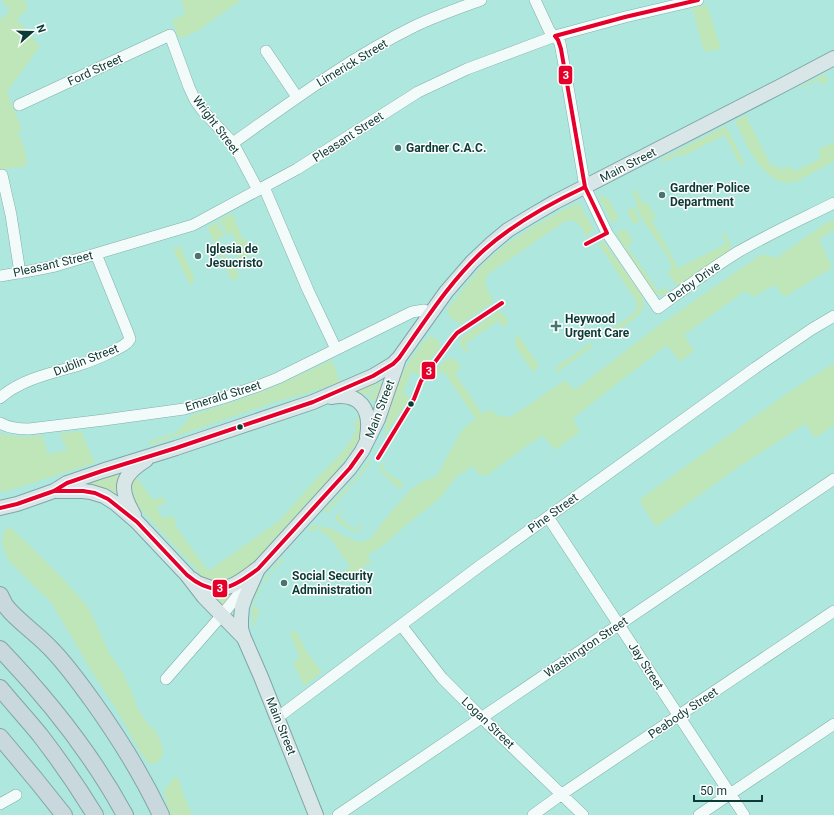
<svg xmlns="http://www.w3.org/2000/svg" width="834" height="815" font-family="Roboto,sans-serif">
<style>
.green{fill:#bee6b9}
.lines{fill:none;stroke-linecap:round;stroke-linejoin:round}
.minor-casing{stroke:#81afa9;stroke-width:12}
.major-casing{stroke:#80a5a7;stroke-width:16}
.highway-casing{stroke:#80a5a7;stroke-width:18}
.minor{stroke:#f3fbfa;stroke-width:11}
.major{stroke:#d8e6e8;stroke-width:14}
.highway{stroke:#c8d8dc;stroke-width:16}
.bus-1-casing{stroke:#fff;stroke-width:7}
.bus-1{stroke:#e4002b;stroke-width:4}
.poi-dot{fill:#457770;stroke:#fff;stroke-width:1.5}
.bus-dot{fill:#0c3a35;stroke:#fff;stroke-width:1.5}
.labels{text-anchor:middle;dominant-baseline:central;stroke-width:3;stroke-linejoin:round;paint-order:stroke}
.street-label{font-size:12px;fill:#0c3a35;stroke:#fff}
.poi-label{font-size:12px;font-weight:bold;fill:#0c3a35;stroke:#fff;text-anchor:start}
.line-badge{stroke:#fff;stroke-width:1.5}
.badge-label{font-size:11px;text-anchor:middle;font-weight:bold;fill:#fff}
</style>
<rect width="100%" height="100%" fill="#aee7de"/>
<!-- green -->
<path class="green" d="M2 0H25L28 8 17 19 40 46 7 92 22 130 17 133 21 138 25 151 27 162 24 167C17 168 5 167 0 171V20L10 11Z
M181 0H241L199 30 179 39 172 20 184 15V9Z
M707 5 721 49 704 52 692 8Z
M825 74 828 81 821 85 818 80 803 88 802 86Z
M746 115 748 117V120L771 165 784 169 791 166 794 172 821 158 818 150 834 142V161L798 181C765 192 746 143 735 121Z
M725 126 727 128 744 162V164L743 165H740L725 135 681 157 679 154 664 163 662 159Z
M634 187 643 204 647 202 656 218 652 221 658 232H659L678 268 726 244 722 235V232C727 235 731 243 731 249L679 285 677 286 667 272 673 267 668 261 670 260 644 222 635 206 638 204 633 194Z
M598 195 608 198 618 217C618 221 615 222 612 223Z
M576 204 580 205 593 228V231L588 234 589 236 587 237C581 228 577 216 564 222L488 274 485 281 487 289 493 299 492 303 460 324 449 316 447 311 449 307 483 264 508 243 531 228 561 211Z
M633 207 640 221 635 224 633 223 627 211Z
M232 213 242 237 245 239 250 250 242 269 236 254 237 255 241 253V251L232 233 228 235 227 234 219 220Z
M834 219V230L819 239 832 268 784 297 775 285 753 297 745 291 684 335 694 351 680 362 667 345 573 418 580 432 555 450 543 436 528 445 486 476 478 474 474 466 458 475 439 499 405 526 386 543 368 555 371 562 349 577 345 571 350 566 334 544 333 541 324 533 317 528 313 532 309 529 312 525 332 529 344 536 356 541 363 542 370 539 393 509 402 500 409 491 422 482 437 476 460 433 467 425 476 419 443 371 437 374H435V371L445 360 451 358 456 360 461 368 455 373 482 414 490 409 497 415 502 416 510 417 518 412 565 380 575 390 658 326 762 254 776 258 825 224Z
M216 222 225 235 217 240 226 258H228L229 261 226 269 207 227Z
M623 229 626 230 633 241 627 246 659 292 665 287 667 290 668 293C663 296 659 296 655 293L626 250 617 235 618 232Z
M601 242 605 243 641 294C648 309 640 315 628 323 624 326 620 329 615 332L613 331V328L633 314C639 308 637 302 633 296L599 245 600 243Z
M180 246 195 279 192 280 194 283 190 285 173 249Z
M230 262 234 263 239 277 233 280 231 279 227 270Z
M499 311C503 313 509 319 508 323 507 325 504 326 503 327L498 321 465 344 469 351 467 352C461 349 458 343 462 337L497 312Z
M516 334 519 336 538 364V368L533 372 515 346Z
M428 337C436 337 442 340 439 349L419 374 418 375 411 372 403 394 408 396 409 399 385 435 384 434 392 396 399 380 408 363 423 342 426 340Z
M591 343 593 345 592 347 559 371H556V367Z
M332 360 340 382 305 394 275 402 150 445 149 441 176 433 192 415 236 401 276 386Z
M834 363V425L815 438 805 424 734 470 656 527 639 500 786 394Z
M379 381 380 382 368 394 365 395 357 391V390Z
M381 383 382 387 375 401 373 402 369 398V396Z
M359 410 362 413V434L351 452 337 470 238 579 226 585 206 580 134 502 130 486 135 475 153 500 163 497 166 502 157 508C158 512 160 515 164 518L172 515 177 523 175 525 208 571 279 521 318 477 337 458 347 446 353 436 355 432 356 427 354 422 360 416 357 412Z
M81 431 95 463 4 492 0 490V433C16 438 25 437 42 435L48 454 68 450 59 434Z
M369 460H370V463L361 475 328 512 327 513 325 512 324 511 353 481 362 470Z
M383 462 386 463 382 469 405 485 398 488 380 471 379 468Z
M124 471 120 497 117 500 85 485 83 481Z
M341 510H343V511L339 517 354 530 358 525H360L361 528C358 531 356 532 352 531L336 521V517Z
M8 527H10L35 551 63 579 88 607 98 628 108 651 122 672 131 690 138 709 147 723 156 731 162 745 163 756 158 762 149 764 140 752 118 712 92 672 51 602 34 586 9 561 2 544 3 534Z
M282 558 284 560 268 576 269 577 265 582 263 581 253 604 259 610 258 612V618H255V626H253C249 593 262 581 282 558Z
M234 592 222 609 209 593Z
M296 631 306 651 322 672 304 686 293 662 300 658 290 633Z
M175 776 179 780 183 793 192 815H171L167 806 164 791Z"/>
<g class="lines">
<!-- minor casing -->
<g class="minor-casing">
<path id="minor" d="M535 0 549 30C552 35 557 37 560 43L568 87 585 187 607 233 658 308C684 289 710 269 738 252 769 234 802 219 834 203
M266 51 297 97
M19 105 170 35 189 87 195 100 203 111 233 143 258 190
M233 143C292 101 350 58 415 26 436 16 459 8 481 0
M2 175 11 215 20 273
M264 187 308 290 336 349
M0 276 35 270 55 266 193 225 297 169 418 92 467 69 555 36 625 17 698 0
M0 398C20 380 51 373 76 366 89 362 101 357 113 351 119 348 127 345 130 339L128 333 111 291 96 254
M0 423C9 428 19 429 29 429L104 420 184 409 223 398 258 386 278 378 412 312 424 310 431 313
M548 517 744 815
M401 625 442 678 482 718 583 815
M166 679 222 615 247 584
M277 718 481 565 755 368 812 329 834 316
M0 804 16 795
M338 815 834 479
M533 815 562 794 834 611
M699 815 834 724"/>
</g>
<!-- major casing -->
<g class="major-casing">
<path id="major" d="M331 397C360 392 372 409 367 437
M57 491H83L91 492 104 496 115 503 137 522 187 575 204 597 244 638
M0 508 17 504 54 491 67 483 102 471 176 448 313 402 373 376 393 364 399 358
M134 515C119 489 119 477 146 460
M192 579C195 582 199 584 203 585 225 595 240 582 257 569
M316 815 261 677 244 638 241 629V619L242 607 245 598 258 569 350 468 362 451 378 419 399 358 446 292 472 262 490 245 508 230 531 216 555 202 779 87 834 58"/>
</g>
<!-- highway casing -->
<g class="highway-casing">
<path id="highway" d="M0 595 5 605 10 611C24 626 41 637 54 652 69 668 81 685 94 703 119 738 142 775 161 815
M0 649C48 699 92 754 125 815
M0 688C13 704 27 719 40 735 60 761 78 787 95 815
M0 737 36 780 64 815"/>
</g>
<!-- minor -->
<use href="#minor" class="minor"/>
<!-- major -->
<use href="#major" class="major"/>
<!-- highway -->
<use href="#highway" class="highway"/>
<!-- bus-1 casing -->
<g class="bus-1-casing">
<path id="bus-1" d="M586 244 607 233 585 187 561 49 558 40 555 36 625 17 698 0
M378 458 414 399 421 381 452 339 457 333 502 303
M55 491H83L95 493 108 499 137 522 187 575C215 599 232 588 258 569L350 468 362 451
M0 508 17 504 54 491 67 483 102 471 176 448 313 402 373 376 393 364 399 358C425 321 450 281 484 250 514 223 549 204 585 187"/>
</g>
<!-- bus-1 -->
<use href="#bus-1" class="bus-1"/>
</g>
<!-- markers -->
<g class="poi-dot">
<circle cx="398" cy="148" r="4"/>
<circle cx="662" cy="195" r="4"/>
<circle cx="198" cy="256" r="4"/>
<path d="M554 320h4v4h4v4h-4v4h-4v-4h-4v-4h4z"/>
<circle cx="284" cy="583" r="4"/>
</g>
<g class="bus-dot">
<circle cx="411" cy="404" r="3.5"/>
<circle cx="240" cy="427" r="3.5"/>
</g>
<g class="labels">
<!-- street labels -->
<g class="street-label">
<text transform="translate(352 63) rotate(-31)">Limerick Street</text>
<text transform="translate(95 70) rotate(-25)">Ford Street</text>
<text transform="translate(216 125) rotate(53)">Wright Street</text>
<text transform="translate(348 137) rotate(-33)">Pleasant Street</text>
<text transform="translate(628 165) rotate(-27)">Main Street</text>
<text transform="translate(53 264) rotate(-13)">Pleasant Street</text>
<text transform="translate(694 282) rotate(-35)">Derby Drive</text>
<text transform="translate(86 360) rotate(-21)">Dublin Street</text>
<text transform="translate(223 396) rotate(-17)">Emerald Street</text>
<text transform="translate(380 409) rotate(-69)">Main Street</text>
<text transform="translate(553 513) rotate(-36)">Pine Street</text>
<text transform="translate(586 647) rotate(-34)">Washington Street</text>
<text transform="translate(646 666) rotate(57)">Jay Street</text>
<text transform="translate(683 713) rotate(-34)">Peabody Street</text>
<text transform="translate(488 723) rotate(44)">Logan Street</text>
<text transform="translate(281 726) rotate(68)">Main Street</text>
</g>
<!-- poi labels -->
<g class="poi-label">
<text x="406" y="148">Gardner C.A.C.</text>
<text x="670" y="188">Gardner Police<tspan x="670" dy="14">Department</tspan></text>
<text x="206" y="249">Iglesia de<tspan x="206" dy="14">Jesucristo</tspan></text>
<text x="565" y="319">Heywood<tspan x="565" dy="14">Urgent Care</tspan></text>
<text x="292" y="576">Social Security<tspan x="292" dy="14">Administration</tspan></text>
</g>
</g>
<g class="line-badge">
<rect x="558" y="65" width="15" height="20" rx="4" fill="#e4002b"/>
<rect x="421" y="361" width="15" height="19" rx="4" fill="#e4002b"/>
<rect x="212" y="579" width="16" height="19" rx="4" fill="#e4002b"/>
</g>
<g class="badge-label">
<text x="566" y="79">3</text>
<text x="429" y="375">3</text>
<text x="220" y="592">3</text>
</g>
<!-- north arrow -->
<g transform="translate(32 32) rotate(70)" stroke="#ffffff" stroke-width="3" paint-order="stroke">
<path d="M0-3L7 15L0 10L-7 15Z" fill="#0c3a35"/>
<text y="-6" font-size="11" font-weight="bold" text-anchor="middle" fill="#0c3a35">N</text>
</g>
<!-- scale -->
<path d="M694 795v6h68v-6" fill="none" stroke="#0c3a35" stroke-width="2"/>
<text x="700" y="795" font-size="12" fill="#0c3a35" stroke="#ffffff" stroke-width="3" paint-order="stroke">50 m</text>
</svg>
